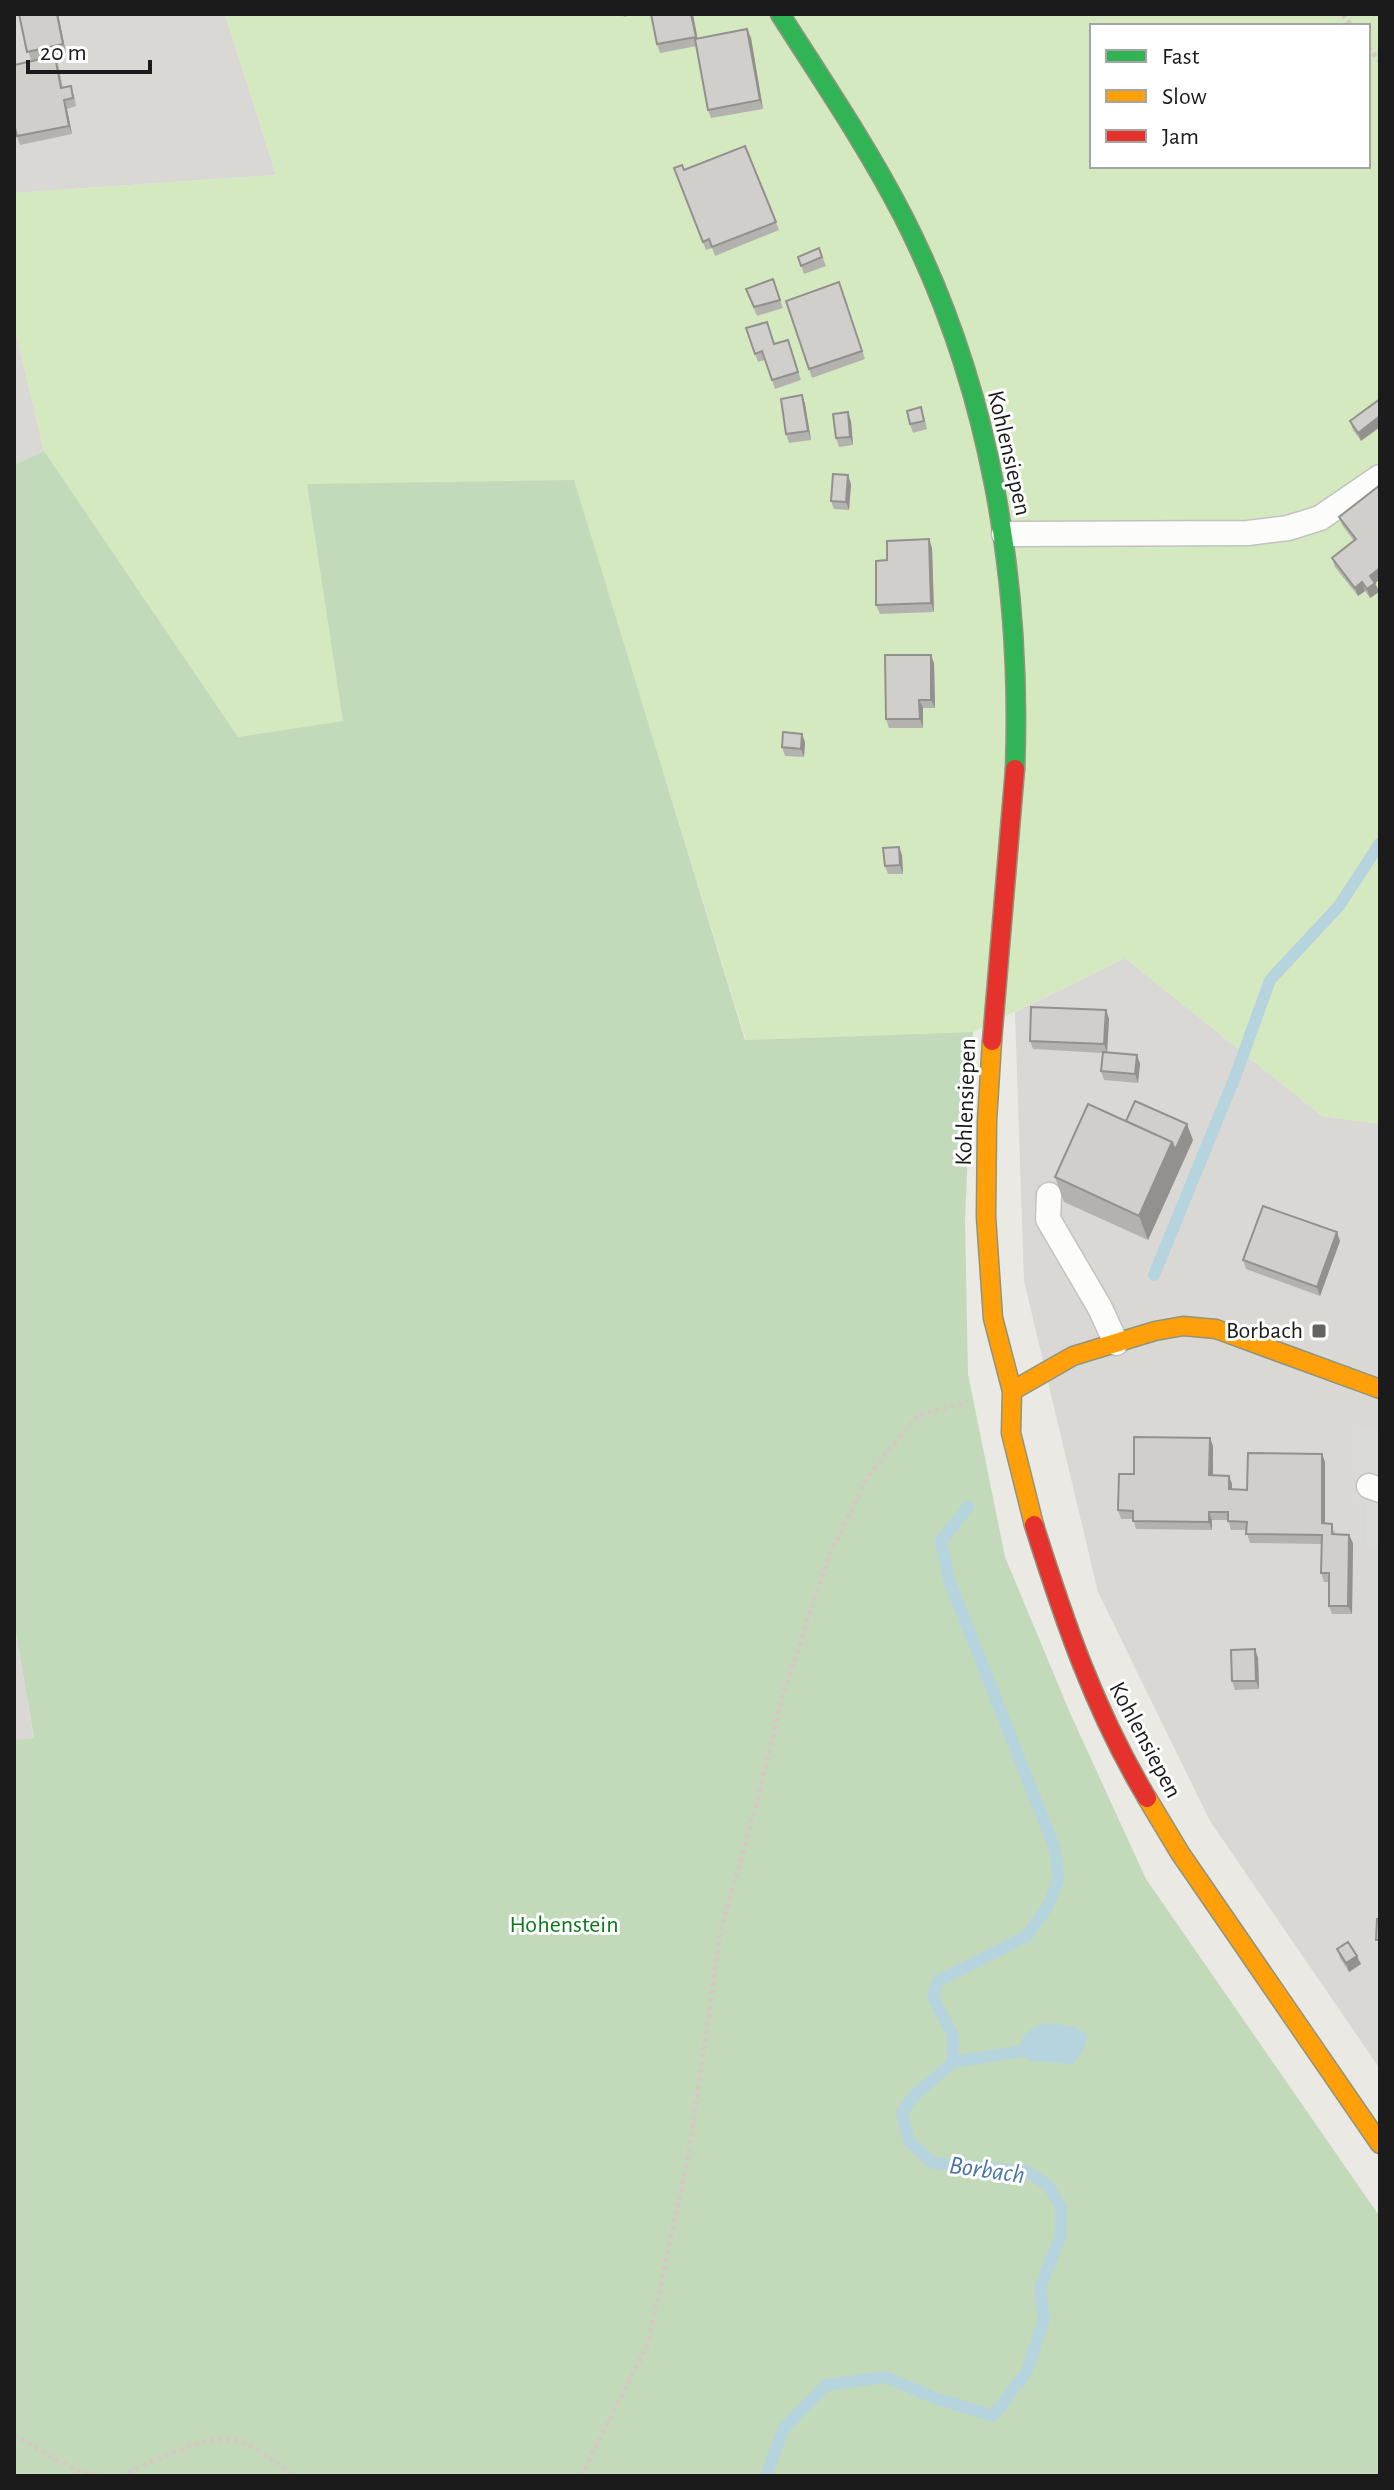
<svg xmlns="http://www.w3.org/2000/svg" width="1394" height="2490" font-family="'Alegreya Sans',sans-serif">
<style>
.residential{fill:#d9d8d5}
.grass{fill:#d5e9c1;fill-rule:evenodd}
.forest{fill:#c2dab9}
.parking{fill:#dadad7}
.water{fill:#b6d4de}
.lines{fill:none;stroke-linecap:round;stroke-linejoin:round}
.stream{stroke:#b6d4de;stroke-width:12}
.lane-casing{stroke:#c2c2c0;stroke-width:27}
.fast-casing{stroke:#90947c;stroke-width:21}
.slow-casing{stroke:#90947c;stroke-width:21}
.jam-casing{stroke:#90947c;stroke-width:21}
.path{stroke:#d6c8c3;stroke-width:5;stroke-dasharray:4 4;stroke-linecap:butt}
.lane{stroke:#fcfcfb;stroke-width:24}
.fast{stroke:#30b455;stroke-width:18}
.slow{stroke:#ff9f0a;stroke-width:18}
.jam{stroke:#e5322d;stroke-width:18}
.wall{fill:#b4b2af}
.shaded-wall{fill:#92918e}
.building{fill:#d1cfcb;stroke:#92918e;stroke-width:2}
.poi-dot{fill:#636361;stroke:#fff;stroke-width:3}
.labels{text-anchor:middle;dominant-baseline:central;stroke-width:6;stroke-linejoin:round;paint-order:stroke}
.street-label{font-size:24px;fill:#1b1b1b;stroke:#fff}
.poi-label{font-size:24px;fill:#1b1b1b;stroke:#fff;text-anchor:end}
.park-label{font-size:24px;fill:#0b781a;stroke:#fff}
.water-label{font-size:26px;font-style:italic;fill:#4874aa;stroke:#fff}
</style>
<rect width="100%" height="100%" fill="#eae9e4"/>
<!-- residential -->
<path class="residential" d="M14 14H225L276 175 14 193Z
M14 325 44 451 14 465Z
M1125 958 1322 1116 1380 1124V2069L1210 1821 1098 1592 1024 1281 1015 1012Z
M14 1621 34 1739 14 1740Z"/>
<!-- grass -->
<path class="grass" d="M225 14H1380V1124L1322 1116 1125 958 973 1032 746 1040 573 480 343 722 238 737 44 451 14 325V193L276 175ZM1092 26H1368V166H1092Z"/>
<!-- forest -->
<path class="forest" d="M44 451 238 737 343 721 307 484 574 480 745 1040 973 1032 965 1220 968 1374 1005 1557 1070 1713 1146 1879 1380 2217V2476H14V1740L34 1738 14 1621V465Z"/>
<!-- parking -->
<path class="parking" d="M1357 1424 1380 1433V1546L1365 1547V1505L1356 1506Z"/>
<!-- water -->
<path class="water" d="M1045 2023 1076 2027 1088 2035 1082 2052 1073 2064 1030 2061 1018 2052C1021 2034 1029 2029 1045 2023Z"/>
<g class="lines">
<!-- stream -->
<path class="stream" d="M1154 1275 1235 1077 1270 980 1339 906 1380 843
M953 2062 1018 2052
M766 2476 784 2428 826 2385 885 2377 935 2398 993 2416 1027 2371 1044 2319 1040 2287 1061 2235V2207L1048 2185 1026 2171 932 2163 909 2141 902 2113 913 2097 953 2062V2035L933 1998 938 1981 1027 1936 1049 1904 1058 1880 1055 1849 949 1580 941 1541 968 1507"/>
<!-- lane casing -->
<g class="lane-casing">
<path id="lane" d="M1004 534 1248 533 1288 528 1320 518 1380 477
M1049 1195 1048 1219 1100 1308 1116 1343
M1369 1486 1380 1490"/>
</g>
<!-- fast casing -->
<g class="fast-casing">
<path id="fast" d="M780 14C822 80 867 146 903 216 990 386 1022 580 1015 769"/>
</g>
<!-- slow casing -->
<g class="slow-casing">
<path id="slow" d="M992 1041 987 1121 986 1217 993 1318 1012 1391 1011 1433 1034 1525
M1012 1391 1073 1356 1155 1331 1183 1326 1216 1329 1380 1389
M1147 1798 1180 1853 1380 2144"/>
</g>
<!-- jam casing -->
<g class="jam-casing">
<path id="jam" d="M992 1041 1015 769
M1034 1525C1065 1623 1094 1709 1147 1798"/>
</g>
<!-- path -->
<path class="path" d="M1343 14 1351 26
M1368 47 1380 61
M14 2435 75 2470 101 2476
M121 2476C148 2464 205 2434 234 2440 255 2445 276 2462 293 2476
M581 2476 648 2344 688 2158 721 1929 754 1813 783 1695 830 1553 869 1475 918 1415 969 1402"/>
<!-- lane -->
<use href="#lane" class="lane"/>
<!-- fast -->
<use href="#fast" class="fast"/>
<!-- slow -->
<use href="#slow" class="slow"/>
<!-- jam -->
<use href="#jam" class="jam"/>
</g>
<!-- wall -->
<path class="wall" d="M19 14H58L66 53 31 61Z
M622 14H635L624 17Z
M651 14 698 39 747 29 751 38 763 109 711 118 708 110 697 46 660 53 657 44Z
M58 64 63 88 74 94 76 106 67 109 72 134 20 145 17 136Z
M745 146 779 230 715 256 712 248 706 250 674 168 684 170Z
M819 248 826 266 804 274 798 257Z
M773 279 783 308 757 316 746 289Z
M839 282 865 359 812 378 786 301Z
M746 328 775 344 788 340 801 380 775 389 765 360 758 362Z
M802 395 805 404 811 440 789 443 786 434Z
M1380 399 1361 441 1353 430 1350 421Z
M924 416 927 429 913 433 910 424Z
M851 421 853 445 839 447 836 438Z
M851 484 849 510 834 509 831 501Z
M1380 485 1375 583 1379 592 1370 598 1365 591 1358 596 1335 567 1332 558 1354 541 1342 525 1339 517Z
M932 548 934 612 880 614 876 605 887 560Z
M934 663 935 708H923V728H889L886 719Z
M805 742 804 757 785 756 782 747Z
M902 855 903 874H888L885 866Z
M1106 1010 1109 1019 1107 1053 1137 1055 1140 1064 1138 1083 1104 1080 1101 1071 1103 1053 1033 1049 1030 1041Z
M1126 1121 1193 1140 1148 1240 1064 1202 1055 1177Z
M1340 1241 1320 1296 1246 1269 1243 1260Z
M1210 1438 1213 1446V1476H1229L1232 1484V1489L1247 1490 1322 1454 1325 1462V1523L1335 1532V1534L1349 1535 1353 1543 1352 1614H1332L1329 1606V1582H1324L1321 1573V1544L1250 1543 1246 1530H1231L1228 1520H1212V1530L1136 1529 1133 1519H1121L1118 1510 1134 1474Z
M1258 1658 1259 1689 1235 1690 1232 1681Z
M1337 1949 1361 1964 1349 1972 1340 1958Z"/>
<!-- shaded-wall -->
<path class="shaded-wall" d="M57 14H58L66 53 63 44Z
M691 14H693L699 46 696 37Z
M747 29 751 38 763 109 760 100Z
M64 100 67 109 72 134 69 126Z
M802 395 805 404 811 440 808 431Z
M848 412 851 421 853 445 850 437Z
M1380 416V427L1361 441 1358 433Z
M848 475 851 484 849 510 846 502Z
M929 539 932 548 934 612 931 603Z
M1380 568V579L1373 585 1370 576Z
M1362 582 1365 591 1358 596 1355 588Z
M1375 583 1379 592 1370 598 1367 589Z
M931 655 934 663 935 708 931 700Z
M919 700 923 708V728L920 719Z
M802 734 805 742 804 757 801 749Z
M899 847 902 855 903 874 900 865Z
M1106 1010 1109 1019 1107 1053 1104 1044Z
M1137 1055 1140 1064 1138 1083 1135 1074Z
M1187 1124 1193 1140 1148 1240 1139 1216 1172 1142Z
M1337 1232 1340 1241 1320 1296 1317 1287Z
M1210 1438 1213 1446V1484L1209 1475Z
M1322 1454 1325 1462V1532L1322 1523Z
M1229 1476 1232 1484V1498L1229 1489Z
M1209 1512 1212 1520V1530L1209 1522Z
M1349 1535 1353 1543 1352 1614 1348 1606Z
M1255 1649 1258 1658 1259 1689 1256 1681Z
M1357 1956 1361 1964 1349 1972 1346 1963Z"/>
<!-- building -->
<path class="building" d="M19 14H57L63 44 27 52Z
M651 14H691L696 37 657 44Z
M747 29 760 100 708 110 695 39Z
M55 56 61 88 71 86 73 98 64 100 69 126 17 136 14 124V65Z
M745 146 776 222 712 247 709 239 703 242 674 168 682 165 684 170Z
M819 248 822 257 801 266 798 257Z
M773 279 780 300 754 307 746 289Z
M839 282 862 351 809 369 786 301Z
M767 322 774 344 788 340 798 372 772 380 762 351 755 354 746 328Z
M802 395 808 431 786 434 781 399Z
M1380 399V416L1358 433 1350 421Z
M921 407 924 421 910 424 907 411Z
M848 412 850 437 836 438 833 414Z
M833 474 848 475 846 502 831 501Z
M1380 485V568L1370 576 1375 583 1367 589 1362 582 1355 588 1332 558 1356 539 1339 517Z
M929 539 931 603 876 605V561L887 560V541Z
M885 655H931V700H919L920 719H886Z
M783 732 802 734 801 749 782 747Z
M899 847 900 865 885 866 883 848Z
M1031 1007 1106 1010 1104 1044 1030 1041Z
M1103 1052 1137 1055 1135 1074 1101 1071Z
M1135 1101 1187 1124 1175 1150 1172 1142 1126 1121Z
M1088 1104 1172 1142 1139 1216 1055 1177Z
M1263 1206 1337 1232 1317 1287 1243 1260Z
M1134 1437 1210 1438 1209 1475 1229 1476V1489L1247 1490 1248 1453 1322 1454V1523L1332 1524V1534L1349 1535 1348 1606H1329V1573H1321L1322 1535 1246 1534 1247 1522 1228 1521V1512H1209V1522L1133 1521V1511L1118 1510 1119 1474H1134Z
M1255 1649 1256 1681H1232L1231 1650Z
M1377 1919H1380V1940H1376Z
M1348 1942 1357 1956 1346 1963 1337 1949Z"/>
<!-- markers -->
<rect class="poi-dot" x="1311" y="1323" width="16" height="16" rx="4"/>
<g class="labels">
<!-- street labels -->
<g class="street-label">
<text transform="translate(1009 453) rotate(77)">Kohlensiepen</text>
<text transform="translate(966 1102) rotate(-88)">Kohlensiepen</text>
<text transform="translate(1145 1740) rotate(62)">Kohlensiepen</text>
</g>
<!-- poi labels -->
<g class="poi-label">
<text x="1303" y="1331">Borbach</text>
</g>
<!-- park labels -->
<g class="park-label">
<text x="564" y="1925">Hohenstein</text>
</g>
<!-- water labels -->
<g class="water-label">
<text transform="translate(987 2170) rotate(8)">Borbach</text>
</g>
</g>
<!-- border -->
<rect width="1394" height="2490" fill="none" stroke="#1b1b1b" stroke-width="32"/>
<!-- legend -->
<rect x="1090" y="24" width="280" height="144" fill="#ffffff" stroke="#a4a4a4" stroke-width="2"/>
<rect x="1106" y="50" width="40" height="12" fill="#30b455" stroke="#a4a4a4" stroke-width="2"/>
<text x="1162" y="64" font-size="24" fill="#1b1b1b">Fast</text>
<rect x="1106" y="90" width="40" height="12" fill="#ff9f0a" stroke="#a4a4a4" stroke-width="2"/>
<text x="1162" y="104" font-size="24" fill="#1b1b1b">Slow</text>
<rect x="1106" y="130" width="40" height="12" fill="#e5322d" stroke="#a4a4a4" stroke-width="2"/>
<text x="1162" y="144" font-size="24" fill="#1b1b1b">Jam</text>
<!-- scale -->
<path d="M28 60v12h122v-12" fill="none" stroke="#1b1b1b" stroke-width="4"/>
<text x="40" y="60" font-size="24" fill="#1b1b1b" stroke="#ffffff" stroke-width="6" paint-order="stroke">20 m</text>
</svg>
